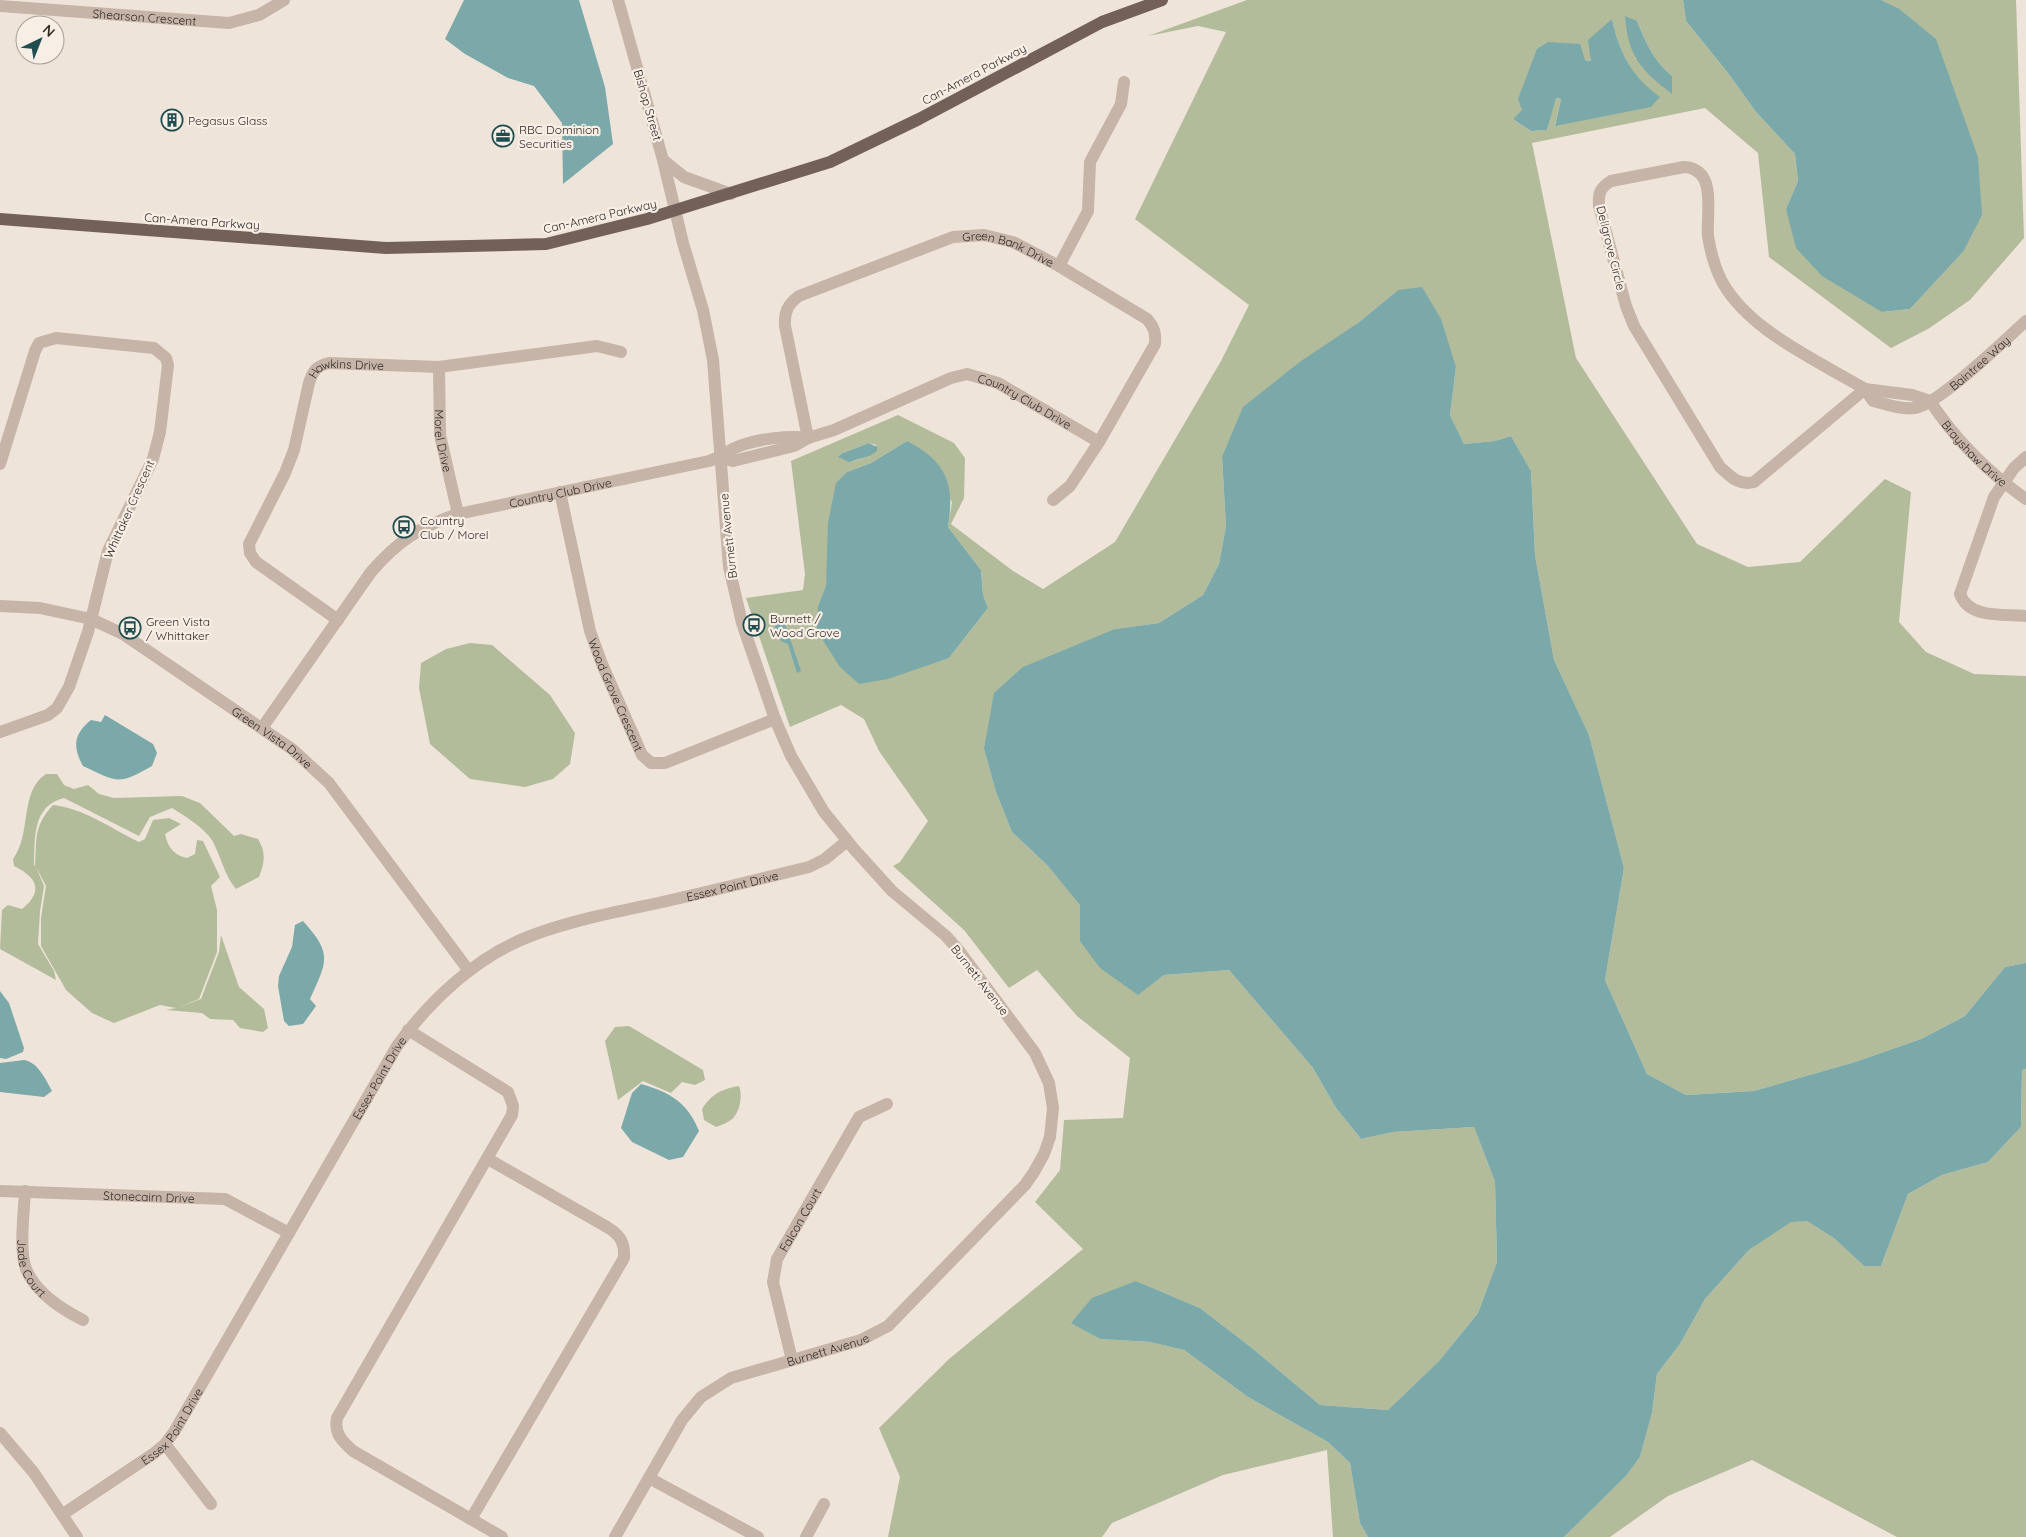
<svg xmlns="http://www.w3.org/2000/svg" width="2026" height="1537" font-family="Quicksand,sans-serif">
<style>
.green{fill:#b2bc9b;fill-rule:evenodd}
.water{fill:#7ba8a9}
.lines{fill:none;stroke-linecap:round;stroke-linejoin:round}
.minor{stroke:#c5b4a7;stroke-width:12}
.major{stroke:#736159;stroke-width:12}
.labels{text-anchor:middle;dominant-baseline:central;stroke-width:4.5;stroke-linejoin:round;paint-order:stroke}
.street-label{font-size:12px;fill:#322a27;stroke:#f7eee5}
.poi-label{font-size:12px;fill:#322a27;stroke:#f7eee5;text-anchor:start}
</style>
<rect width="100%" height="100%" fill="#efe4d9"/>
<!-- green -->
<path class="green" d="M1247 0H1683L1686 21 1728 73 1756 112 1795 154 1798 181 1786 209 1882 312 1910 309 1963 252 1898 8 1881 0H2016L2024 238 1970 300 1928 329 1891 348 1769 257 1758 153 1705 108 1532 143 1576 358 1697 544 1748 567 1800 562 1885 479 1911 492 1899 622 1926 652 1974 674 2026 676V963L2005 967 1965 1016 1921 1039 1855 1062 1754 1091 1686 1095 1647 1074 1605 980 1624 868 1589 735 1554 660 1535 555 1531 471 1511 436 1495 441 1464 444 1450 415 1456 367 1398 290 1358 323 1222 457 1226 526 1219 564 1203 595 1159 623 1115 629 984 749 996 792 1012 832 1048 866 1081 905 1080 941 1138 994 1164 975 1229 970 1313 1068 1336 1108 1361 1139 1393 1132 1474 1127 1495 1182 1497 1262 1478 1313 1439 1361 1388 1410 1320 1405 1252 1348 1200 1308 1136 1281 1071 1322 1100 1339 1150 1342 1184 1350 1248 1397 1328 1442 1350 1463 1360 1523 1368 1537H1333L1327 1450 1223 1475 1112 1523 1102 1537H888L900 1477 879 1428 949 1359 1083 1249 1035 1202 1060 1170 1064 1120 1123 1118 1130 1058 1077 1016 1037 970 1009 988 964 930 893 866 900 862 928 821 879 751 864 719 841 705 790 727 746 598 803 590 805 574 791 461 898 415 954 443 965 458 964 498 951 524 1013 571 1043 589 1115 542 1221 361 1249 305 1135 219 1226 32 1198 26 1148 36ZM1612 19C1619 52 1632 77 1659 97L1555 125 1561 99 1555 98 1547 130 1531 131 1513 119 1585 60 1592 61ZM1637 21C1646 43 1653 60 1672 76L1635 58ZM907 441 952 502 948 527 981 570 983 595 988 608 949 658 922 666 818 606 826 587 828 557 847 472 871 463ZM869 443 876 445 870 456 854 461 843 453Z
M470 643 492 645 550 695 575 733 570 764 553 779 525 787 470 779 430 744 419 688 421 663 446 649Z
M46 774H57L64 785 74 789 88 785 99 794 114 798 182 796 200 803 234 836 241 834 258 839C266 852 265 862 259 877L236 889C224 875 221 856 212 840 203 827 185 816 172 808L150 817 139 836 64 798C32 806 35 838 34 865L35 866C37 839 33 827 53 805 83 808 112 829 139 842L145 839 153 820 169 818 181 824 165 834C168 848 174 855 187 858L195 854 197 840 203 841 220 877 211 886 217 910V952L199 999 177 1008 201 999 219 952 221 935 239 987 264 1009 268 1028 263 1032 240 1028 233 1020 210 1019 202 1013 166 1010 176 1008 160 1005 114 1023 92 1013 66 990 41 946V918L46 886 36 867 44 886 40 911 38 944 54 971 56 980 0 949 2 910 8 905 22 909C44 891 37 877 14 866L13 859C32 834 19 791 46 774Z
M629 1026 703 1070 705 1080 695 1085 682 1082 671 1093 643 1081 618 1100 605 1041 615 1027Z
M2026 1069V1537H1897L1752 1460 1668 1496 1610 1537H1564L1626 1476 1640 1457 1652 1413 1657 1374 1680 1344 1705 1299 1749 1250 1791 1221H1807L1835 1239 1864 1266H1881L1908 1194 1942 1175 1988 1162 2021 1127 2022 1070Z
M739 1086C743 1095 740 1113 731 1120 727 1123 721 1125 716 1127L704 1120 702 1109C712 1094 721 1089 739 1086Z"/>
<!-- water -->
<path class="water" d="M464 0H579L605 87 613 144 563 184 562 123 534 86 508 78 465 54 445 39Z
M1683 0H1881L1898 8 1936 39 1978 157 1982 215 1963 252 1910 309 1882 312 1822 276 1796 248 1786 209 1798 181 1795 154 1756 112 1728 73 1686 21Z
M1625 16 1637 21C1646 43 1653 60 1672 76V94C1641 70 1628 57 1625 16Z
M1612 19C1619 52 1632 77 1660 97L1651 107 1555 126 1561 99 1556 98 1547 130 1531 131 1513 119 1522 110 1518 99 1537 49 1548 42 1580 44 1585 60 1591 61 1588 40Z
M1422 287 1441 319 1456 367 1450 415 1464 444 1495 441 1511 436 1531 471 1535 555 1554 660 1589 735 1624 868 1605 980 1647 1074 1686 1095 1754 1091 1855 1062 1921 1039 1965 1016 2005 967 2026 963V1069L2022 1070 2021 1127 1988 1162 1942 1175 1908 1194 1881 1266H1864L1835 1239 1807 1221 1791 1222 1749 1250 1705 1299 1680 1344 1657 1374 1652 1413 1640 1457 1626 1476 1564 1537H1368L1360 1523 1350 1463 1328 1442 1248 1397 1184 1350 1150 1342 1100 1339 1071 1323 1092 1298 1136 1281 1200 1308 1252 1348 1320 1405 1388 1410 1439 1361 1478 1313 1497 1262 1495 1182 1474 1127 1393 1132 1361 1139 1336 1108 1313 1068 1229 970 1164 975 1138 995 1100 968 1080 941V905L1048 866 1012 832 996 792 984 749 994 693 1023 667 1115 629 1159 623 1203 595 1219 564 1226 526 1222 457 1243 407 1301 361 1358 323 1398 290Z
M907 441C947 462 955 484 948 527L981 570 983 595 988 608 949 658 888 679 859 684 840 667 817 631 818 606 826 586 828 523 836 483 847 472 871 463Z
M869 443 877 447V451L870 456 849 462 838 457 843 453Z
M775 615H782L801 671 797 673 788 644 781 641C777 633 772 623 775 615Z
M105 715 153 744 157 753 152 766C117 786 118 782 83 766 72 746 74 734 91 720L101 722Z
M303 921C333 954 327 961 310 999L316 1006 303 1024 289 1026 284 1021 278 986 279 976 292 947 295 925Z
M0 991 9 1003 24 1048 23 1052 6 1059 0 1058Z
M24 1060C38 1062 46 1080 52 1091L44 1097 0 1092V1063Z
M641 1084C670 1092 688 1103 699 1131L683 1157 669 1160 632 1142 621 1128 632 1093Z"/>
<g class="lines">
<!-- minor -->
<g class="minor">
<path id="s1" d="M0 6 229 23 259 15 284 0"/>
<path d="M663 160 684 177 731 194"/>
<path d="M1059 266 1088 211 1090 162 1121 104 1124 82"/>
<path id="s2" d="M439 367 440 435 458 514"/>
<path id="s3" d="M1865 389 1754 482C1739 486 1731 477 1720 467L1634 326 1626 306 1599 206C1598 193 1600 188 1611 181L1684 167C1718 169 1706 213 1708 236 1710 249 1713 261 1718 273 1740 327 1817 360 1865 389L1873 401C1886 404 1901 410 1915 408 1938 405 2006 339 2026 321"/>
<path d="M1865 389 1912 395 1930 401"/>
<path id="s4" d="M1930 401C1955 439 1989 473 2026 499"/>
<path id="s5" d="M808 438 785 326C784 312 788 304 799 296L953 237 984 235 1013 242 1059 266 1147 319C1154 327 1156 333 1155 344L1099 442 1070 486 1053 500"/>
<path d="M2026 457 2014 468 1994 497 1960 594C1969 619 2003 614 2026 616"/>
<path id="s6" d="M720 458 733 461 794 446 808 438 834 430 951 378 967 374 998 383 1099 442"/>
<path d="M0 464 35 351 39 343 56 338 154 348 166 358 168 365 160 432 153 459 108 551 88 632 69 687 57 708 48 715 0 732"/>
<path id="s7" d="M560 492 590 631 602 664 642 755 651 763H665L775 719"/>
<path id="s8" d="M0 606 40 608 77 616 91 619 123 634 292 749 329 783 469 971"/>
<path id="s9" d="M338 620 256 562 250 553 249 544 285 473 294 450 309 383C313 371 316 366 329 363L439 367 597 346 621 352"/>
<path id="s10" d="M262 728 371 572C398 541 419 527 458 514L709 461C720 458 727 451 737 447 755 439 790 435 808 438"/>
<path d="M408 1030 508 1092 513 1106 512 1115 337 1418C334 1434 342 1441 353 1451L502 1537"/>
<path id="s11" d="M0 1191 225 1199 289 1233"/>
<path id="s12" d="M25 1191C24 1212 19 1250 26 1269 36 1293 61 1309 83 1320"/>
<path id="s13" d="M792 1360 773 1282 777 1259 859 1117 887 1104"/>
<path d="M0 1433 34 1473 77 1537"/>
<path d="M165 1444 211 1504"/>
<path d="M649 1478 758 1537"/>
<path id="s14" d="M63 1514 153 1454 165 1444 174 1432 397 1046C430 1000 478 955 533 935 573 920 616 912 658 903 708 892 759 879 809 867L825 859 847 841"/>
<path d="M471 1519 624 1258C625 1242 620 1235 607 1227L488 1159"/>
<path id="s15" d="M615 1537 682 1420 701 1397 731 1378 861 1340 888 1326 1025 1185 1034 1172 1044 1154 1050 1137 1053 1108 1049 1083 1035 1053 960 952 946 936 892 891 854 849 824 812 791 756 775 719 742 623 729 567 713 360 703 310 683 243 663 160 618 0"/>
<path d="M806 1537 824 1504"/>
</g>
<!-- major -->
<path class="major" d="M0 219 386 248 546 244 647 219 830 162 919 119 1102 22 1162 0"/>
</g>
<!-- icons -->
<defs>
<g id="building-ring" transform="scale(1.125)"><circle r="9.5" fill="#f7eee5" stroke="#204e50" stroke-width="1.5"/><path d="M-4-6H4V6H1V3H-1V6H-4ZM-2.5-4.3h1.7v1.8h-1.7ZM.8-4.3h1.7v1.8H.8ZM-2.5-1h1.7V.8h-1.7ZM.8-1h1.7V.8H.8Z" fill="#204e50"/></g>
<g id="office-ring" transform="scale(1.125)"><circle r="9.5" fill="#f7eee5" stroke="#204e50" stroke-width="1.5"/><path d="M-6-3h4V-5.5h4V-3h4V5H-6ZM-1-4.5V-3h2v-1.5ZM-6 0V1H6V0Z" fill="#204e50"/></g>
<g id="bus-ring" transform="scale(1.125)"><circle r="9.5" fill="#f7eee5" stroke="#204e50" stroke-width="1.5"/><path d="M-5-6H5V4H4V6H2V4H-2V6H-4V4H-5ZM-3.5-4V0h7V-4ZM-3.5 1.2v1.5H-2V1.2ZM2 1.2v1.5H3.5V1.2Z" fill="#204e50"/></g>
</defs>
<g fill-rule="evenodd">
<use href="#building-ring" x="172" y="120"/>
<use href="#office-ring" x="503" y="136"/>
<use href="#bus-ring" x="404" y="527"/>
<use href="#bus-ring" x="754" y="625"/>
<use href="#bus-ring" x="130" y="628"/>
</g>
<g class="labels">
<!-- street labels -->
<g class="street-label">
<text stroke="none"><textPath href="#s1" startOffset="145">Shearson Crescent</textPath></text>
<text transform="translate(974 74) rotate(-28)">Can-Amera Parkway</text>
<text transform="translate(648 105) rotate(74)">Bishop Street</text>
<text transform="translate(600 216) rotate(-13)">Can-Amera Parkway</text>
<text transform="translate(202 221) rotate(4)">Can-Amera Parkway</text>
<text transform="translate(1611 248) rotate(76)">Dellgrove Circle</text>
<text stroke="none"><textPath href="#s5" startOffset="372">Green Bank Drive</textPath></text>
<text stroke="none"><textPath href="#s3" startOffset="1026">Baintree Way</textPath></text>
<text stroke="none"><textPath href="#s9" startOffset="339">Hawkins Drive</textPath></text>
<text stroke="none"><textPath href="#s6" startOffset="328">Country Club Drive</textPath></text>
<text stroke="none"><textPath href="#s2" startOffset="74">Morel Drive</textPath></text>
<text stroke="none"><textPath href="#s4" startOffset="69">Brayshaw Drive</textPath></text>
<text stroke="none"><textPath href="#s10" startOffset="401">Country Club Drive</textPath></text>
<text transform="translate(129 509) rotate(-66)">Whittaker Crescent</text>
<text transform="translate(728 536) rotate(-96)">Burnett Avenue</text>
<text stroke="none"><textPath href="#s7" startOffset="211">Wood Grove Crescent</textPath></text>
<text stroke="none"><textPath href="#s8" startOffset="309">Green Vista Drive</textPath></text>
<text stroke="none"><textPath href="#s14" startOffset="968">Essex Point Drive</textPath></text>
<text transform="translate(980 980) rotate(52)">Burnett Avenue</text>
<text stroke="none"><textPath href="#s14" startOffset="548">Essex Point Drive</textPath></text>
<text stroke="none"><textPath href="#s11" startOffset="149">Stonecairn Drive</textPath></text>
<text stroke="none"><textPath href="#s13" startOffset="149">Falcon Court</textPath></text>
<text stroke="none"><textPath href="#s12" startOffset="79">Jade Court</textPath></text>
<text stroke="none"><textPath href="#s15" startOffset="301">Burnett Avenue</textPath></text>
<text stroke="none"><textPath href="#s14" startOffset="142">Essex Point Drive</textPath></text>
</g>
<!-- poi labels -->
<g class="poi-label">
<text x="188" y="120">Pegasus Glass</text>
<text x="519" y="129">RBC Dominion<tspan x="519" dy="14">Securities</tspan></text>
<text x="420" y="520">Country<tspan x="420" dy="14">Club / Morel</tspan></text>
<text x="770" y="618">Burnett /<tspan x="770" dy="14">Wood Grove</tspan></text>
<text x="146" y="621">Green Vista<tspan x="146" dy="14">/ Whittaker</tspan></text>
</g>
</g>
<!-- north arrow -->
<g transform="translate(40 40) rotate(43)"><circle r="24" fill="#f7eee5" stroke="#a8a099"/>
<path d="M0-4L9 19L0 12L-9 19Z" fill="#204e50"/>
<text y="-8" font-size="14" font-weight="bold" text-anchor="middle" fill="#322a27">N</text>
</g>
</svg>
